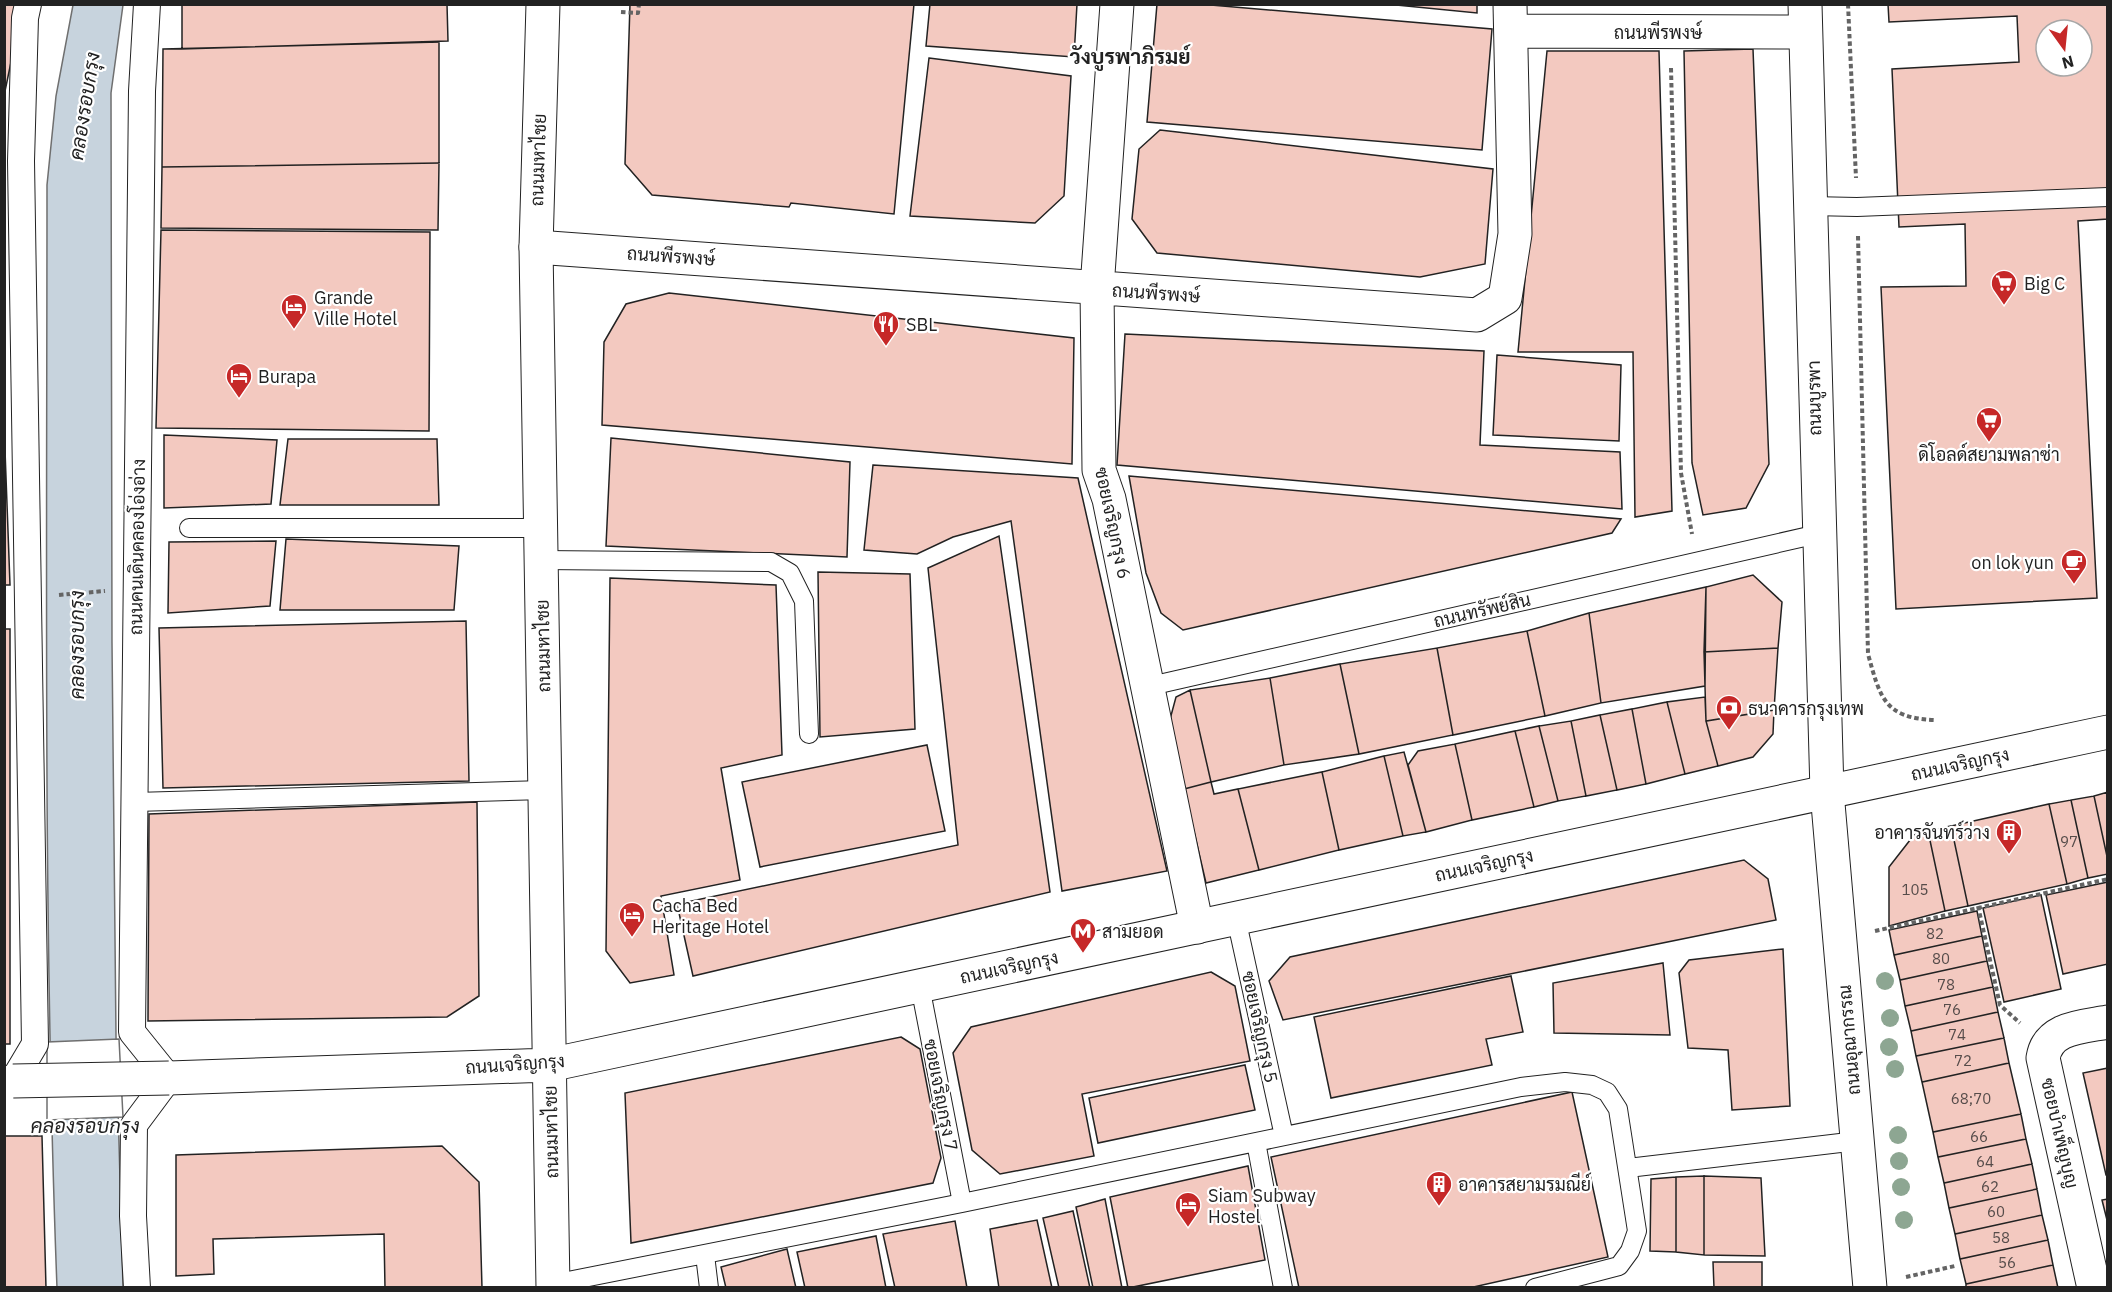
<svg xmlns="http://www.w3.org/2000/svg" width="2112" height="1292" font-family="'IBM Plex Sans',Sarabun,sans-serif">
<style>
.water{fill:#c7d3dd;stroke:#6f6f6f;stroke-width:1.5}
.pier{fill:#fff;stroke:#6f6f6f;stroke-width:1.5}
.building{fill:#f3c9c0;stroke:#222;stroke-width:1.5;fill-rule:evenodd}
.lines{fill:none;stroke-linecap:round;stroke-linejoin:round}
.service-casing{stroke:#222;stroke-width:20}
.pedestrian-casing{stroke:#222;stroke-width:28}
.minor-casing{stroke:#222;stroke-width:35}
.secondary-casing{stroke:#222;stroke-width:35}
.primary-casing{stroke:#222;stroke-width:35}
.path{stroke:#646464;stroke-width:4;stroke-dasharray:4.5 3;stroke-linecap:butt}
.service{stroke:#fff;stroke-width:18}
.pedestrian{stroke:#fff;stroke-width:26}
.minor{stroke:#fff;stroke-width:33}
.secondary{stroke:#fff;stroke-width:33}
.primary{stroke:#fff;stroke-width:33}
.primary-bridge-casing{stroke:#222;stroke-width:35;stroke-linecap:butt}
.primary-bridge{stroke:#fff;stroke-width:33}
.tree{fill:#8da692}
.labels{text-anchor:middle;dominant-baseline:central;stroke-width:4.5;stroke-linejoin:round;paint-order:stroke}
.number-label{font-size:15px;fill:#564c4a}
.street-label{font-size:18px;fill:#222;stroke:#fff}
.poi-label{font-size:18px;fill:#222;stroke:#fff;text-anchor:start}
.water-label{font-size:20px;font-style:italic;fill:#222;stroke:#fff}
.quarter-label{font-size:21px;font-weight:bold;fill:#222;stroke:#fff}
</style>
<rect width="100%" height="100%" fill="#fff"/>
<!-- water -->
<path class="water" d="M73 5H123L111 93 112 643 116 1036 123 1287 57 1288C43 920 47 552 47 185L56 96Z"/>
<!-- pier -->
<path class="pier" d="M119 1039 123 1117 47 1120V1042Z"/>
<!-- building -->
<path class="building" d="M4 4H23L4 96Z
M182 4H447L448 41 182 49Z
M630 4H914L894 214 791 203 789 207 652 195 625 164Z
M930 4H1077L1074 57 926 46Z
M1157 4H1199L1492 29 1482 150 1147 122Z
M1386 4H1477V13Z
M1888 4H2108V219L2078 221 2097 598 1896 609 1881 287 1966 286 1965 224 1899 227 1892 69 2019 62 2017 16 1889 22ZM2046 30H2082V66H2046Z
M439 42V163L162 167 163 49Z
M1753 49 1769 464 1746 508 1703 515 1692 463 1684 51Z
M1547 51H1659L1672 511 1635 517 1633 352H1518Z
M929 58 1071 76 1064 196 1035 223 910 216Z
M1160 130 1493 169 1485 264 1420 277 1157 253 1132 219 1139 149Z
M439 163 438 230 161 228 162 167Z
M161 230 430 232 429 431 156 428Z
M669 293 1074 338 1072 464 602 425 604 342 626 304Z
M1125 334 1484 351 1480 445 1620 452 1622 509 1117 465Z
M1497 355 1621 365 1619 441 1493 435Z
M4 423 10 585H4Z
M164 435 277 440 271 504 164 508Z
M611 438 850 462 847 557 606 546Z
M288 439H437L439 505H280Z
M873 465 1078 478 1167 871 1062 891 1011 521 953 537 917 554 864 550Z
M1129 476 1621 519 1612 533 1183 630 1161 613 1146 573Z
M999 536 1050 892 693 976 677 904 958 845 928 568Z
M286 539 459 546 454 610H280Z
M276 541 270 606 168 613 169 542Z
M818 572 910 574 915 729 820 737Z
M1753 575 1782 602 1778 648 1704 652 1706 587Z
M610 578 776 585 782 755 721 768 740 880 661 896 674 975 630 983 606 951Z
M1706 587 1705 686 1601 703 1589 613Z
M1589 613 1601 703 1545 716 1527 631Z
M466 621 469 781 163 788 159 628Z
M4 629H10V1044H4Z
M1527 631 1545 716 1453 735 1437 648Z
M1437 648 1453 735 1359 754 1340 664Z
M1778 648 1774 710 1706 721 1704 652Z
M1340 664 1359 754 1284 765 1270 678Z
M1270 678 1284 765 1211 782 1190 690Z
M1190 690 1211 782 1184 789 1169 723 1176 697Z
M1705 697 1706 721 1718 766 1685 774 1667 702Z
M1667 702 1685 774 1646 784 1632 709Z
M1632 709 1646 784 1617 790 1600 715Z
M1774 710 1773 734 1753 757 1718 766 1706 721Z
M1600 715 1617 790 1586 796 1571 721Z
M1571 721 1586 796 1558 801 1539 726Z
M1539 726 1558 801 1534 807 1515 731Z
M1515 731 1534 807 1472 820 1455 744Z
M1455 744 1472 820 1426 832 1408 765 1418 751Z
M927 745 945 831 760 867 742 782Z
M1404 752 1426 832 1403 836 1384 756Z
M1384 756 1403 836 1339 850 1322 772Z
M1322 772 1339 850 1259 870 1238 789Z
M1211 782 1214 794 1238 789 1259 870 1206 883 1184 789Z
M2108 792V861L2094 796Z
M2094 796 2108 861V874L2088 878 2071 800Z
M2071 800 2088 878 2067 884 2049 804Z
M477 802 479 996 447 1017 148 1021 149 814Z
M2049 804 2067 884 1968 906 1951 826Z
M1951 826 1968 906 1945 911 1928 831Z
M1928 831 1945 911 1889 926V867L1914 835Z
M1744 860 1768 879 1776 920 1283 1020 1269 981 1290 957Z
M2108 882V964L2063 974 2046 895Z
M2041 895 2061 989 2004 1002 1983 908Z
M1977 911 1982 936 1894 955 1889 930Z
M1982 936 1987 961 1900 980 1894 955Z
M1783 949 1790 1106 1732 1110 1728 1050 1688 1048 1679 973 1689 960Z
M1987 961 1993 987 1905 1006 1900 980Z
M1663 963 1670 1035 1554 1033 1553 983Z
M1211 972 1235 986 1250 1061 1082 1094 1094 1156 1000 1174 972 1150 953 1053 971 1027Z
M1511 976 1523 1032 1486 1039 1492 1065 1331 1098 1314 1017Z
M1993 987 1998 1012 1911 1031 1905 1006Z
M1998 1012 2004 1038 1916 1056 1911 1031Z
M901 1037 920 1049 941 1158 933 1183 631 1243 625 1093Z
M2004 1038 2009 1063 1922 1082 1916 1056Z
M2009 1063 2021 1114 1933 1132 1922 1082Z
M1245 1065 1255 1110 1098 1143 1089 1098Z
M2108 1068V1175H2106L2083 1073Z
M1572 1092 1608 1257 1469 1288H1299L1271 1157Z
M2021 1114 2026 1139 1938 1157 1933 1132Z
M4 1136H42L46 1288H4Z
M2026 1139 2032 1164 1944 1183 1938 1157Z
M442 1146 479 1182 482 1288H385L384 1234 213 1239 214 1274 176 1276V1155Z
M2032 1164 2037 1189 1949 1208 1944 1183Z
M1248 1166 1265 1260 1128 1288 1110 1197Z
M1704 1176 1761 1178 1765 1256 1704 1255Z
M1704 1176V1255L1676 1252V1177Z
M1676 1177V1252L1650 1251 1651 1179Z
M2037 1189 2042 1215 1955 1234 1949 1208Z
M1105 1199 1122 1288H1093L1076 1207Z
M2108 1199V1224L2102 1200Z
M1073 1211 1090 1288H1059L1043 1218Z
M2042 1215 2048 1240 1960 1259 1955 1234Z
M1037 1220 1052 1288H999L990 1229Z
M955 1221 967 1288H895L883 1234Z
M876 1236 886 1288H805L797 1252Z
M2048 1240 2053 1265 1966 1284 1960 1259Z
M787 1249 796 1288H726L721 1267Z
M1713 1262H1762V1288H1714Z
M2053 1265 2058 1288H1966V1284Z"/>
<g class="lines">
<!-- service casing -->
<g class="service-casing">
<path id="service" d="M1810 206 1857 207 2108 197
M189 528H540
M541 560 771 562 790 573 804 601 809 734
M1146 687 1818 534
M135 802 545 790
M1236 918 1284 1136
M920 986 962 1203
M1256 1142 1283 1288
M1628 1168 1857 1141
M705 1255 709 1288
M553 1284 962 1203 1521 1087 1565 1082 1592 1085 1607 1092 1618 1109 1637 1231 1630 1251 1619 1266 1535 1288"/>
</g>
<!-- pedestrian casing -->
<g class="pedestrian-casing">
<path id="pedestrian" d="M13 1081 35 1044 21 161 25 18 28 4
M137 1288 133 1216 134 1125 169 1078 132 1032 142 91 147 4"/>
</g>
<!-- minor casing -->
<g class="minor-casing">
<path id="minor" d="M1117 4 1097 288 1099 470 1109 499 1197 927
M1805 4 1827 792 1870 1288
M1511 31 1805 32
M536 247 1477 315 1505 298 1515 234 1510 4
M2094 1288 2043 1058C2048 1027 2082 1027 2108 1022"/>
</g>
<!-- secondary casing -->
<g class="secondary-casing">
<path id="secondary" d="M549 1065 2108 732"/>
</g>
<!-- primary casing -->
<g class="primary-casing">
<path id="primary" d="M543 4 536 247 553 1288
M169 1078 549 1065"/>
</g>
<!-- path -->
<path class="path" d="M1848 4 1856 178
M621 12 638 13 639 4
M1671 68 1681 473 1692 534
M1858 236 1868 654C1880 697 1884 718 1934 720
M59 595 105 591
M1978 906 2000 1005 2020 1023
M1875 931 2108 879
M1906 1277 1955 1266"/>
<!-- service -->
<use href="#service" class="service"/>
<!-- pedestrian -->
<use href="#pedestrian" class="pedestrian"/>
<!-- minor -->
<use href="#minor" class="minor"/>
<!-- secondary -->
<use href="#secondary" class="secondary"/>
<!-- primary -->
<use href="#primary" class="primary"/>
<!-- primary-bridge casing -->
<g class="primary-bridge-casing">
<path id="primary-bridge" d="M13 1081 169 1078"/>
</g>
<!-- primary-bridge -->
<use href="#primary-bridge" class="primary-bridge"/>
</g>
<!-- trees -->
<g class="tree">
<circle cx="1885" cy="981" r="9"/>
<circle cx="1890" cy="1018" r="9"/>
<circle cx="1889" cy="1047" r="9"/>
<circle cx="1895" cy="1069" r="9"/>
<circle cx="1898" cy="1135" r="9"/>
<circle cx="1899" cy="1161" r="9"/>
<circle cx="1901" cy="1187" r="9"/>
<circle cx="1904" cy="1220" r="9"/>
</g>
<!-- icons -->
<defs>
<g id="supermarket-pin" transform="scale(1.35)"><path d="M0 17L-7.5 6A9.5 9.5 0 1 1 7.5 6Z" fill="#c62828" stroke="#fff"/><path d="M-6-5.5h2.5l.6 2H6L4.5 2H-2.5L-4.4-4H-6ZM-1.5 3.2a1.3 1.3 0 1 0 .1 0ZM3 3.2a1.3 1.3 0 1 0 .1 0Z" fill="#fff"/></g>
<g id="hotel-pin" transform="scale(1.35)"><path d="M0 17L-7.5 6A9.5 9.5 0 1 1 7.5 6Z" fill="#c62828" stroke="#fff"/><path d="M-6-4.5h1.5V1H6V5H4.5V3h-9V5H-6ZM-4 0a1.8 1.8 0 1 1 3.6 0ZM.5 0V-2.5h3Q6-2.5 6 0Z" fill="#fff"/></g>
<g id="restaurant-pin" transform="scale(1.35)"><path d="M0 17L-7.5 6A9.5 9.5 0 1 1 7.5 6Z" fill="#c62828" stroke="#fff"/><path d="M-5-6h1v4h1v-4h1v4h1v-4h1v5L-1.5 .5V6h-2V.5L-5-1ZM5-6V6H3V1.5H1.5Q1.5-4 5-6Z" fill="#fff"/></g>
<g id="cafe-pin" transform="scale(1.35)"><path d="M0 17L-7.5 6A9.5 9.5 0 1 1 7.5 6Z" fill="#c62828" stroke="#fff"/><path d="M-5.5-4.5H6V0H3Q3 3.5 0 3.5H-2.5Q-5.5 3.5-5.5 0ZM3-3.2v2h1.7v-2ZM-6 4.5H4V6H-6Z" fill="#fff"/></g>
<g id="bank-pin" transform="scale(1.35)"><path d="M0 17L-7.5 6A9.5 9.5 0 1 1 7.5 6Z" fill="#c62828" stroke="#fff"/><path d="M-6-4H6V4H-6ZM0-2.3a2.3 2.3 0 1 0 0 4.6a2.3 2.3 0 1 0 0-4.6Z" fill="#fff"/></g>
<g id="building-pin" transform="scale(1.35)"><path d="M0 17L-7.5 6A9.5 9.5 0 1 1 7.5 6Z" fill="#c62828" stroke="#fff"/><path d="M-4-6H4V6H1V3H-1V6H-4ZM-2.5-4.3h1.7v1.8h-1.7ZM.8-4.3h1.7v1.8H.8ZM-2.5-1h1.7V.8h-1.7ZM.8-1h1.7V.8H.8Z" fill="#fff"/></g>
<g id="metro-pin" transform="scale(1.35)"><path d="M0 17L-7.5 6A9.5 9.5 0 1 1 7.5 6Z" fill="#c62828" stroke="#fff"/><path d="M-5.5 5V-5H-3L0 0L3-5H5.5V5H3V-.5L0 4L-3-.5V5Z" fill="#fff"/></g>
</defs>
<g fill-rule="evenodd">
<use href="#supermarket-pin" x="2004" y="283"/>
<use href="#hotel-pin" x="294" y="307"/>
<use href="#restaurant-pin" x="886" y="324"/>
<use href="#hotel-pin" x="239" y="376"/>
<use href="#supermarket-pin" x="1989" y="420"/>
<use href="#cafe-pin" x="2074" y="562"/>
<use href="#bank-pin" x="1729" y="708"/>
<use href="#building-pin" x="2009" y="832"/>
<use href="#hotel-pin" x="632" y="915"/>
<use href="#metro-pin" x="1083" y="931"/>
<use href="#building-pin" x="1439" y="1184"/>
<use href="#hotel-pin" x="1188" y="1205"/>
</g>
<g class="labels">
<!-- number labels -->
<g class="number-label">
<text x="2069" y="841">97</text>
<text x="1915" y="889">105</text>
<text x="1935" y="933">82</text>
<text x="1941" y="958">80</text>
<text x="1946" y="984">78</text>
<text x="1952" y="1009">76</text>
<text x="1957" y="1034">74</text>
<text x="1963" y="1060">72</text>
<text x="1971" y="1098">68;70</text>
<text x="1979" y="1136">66</text>
<text x="1985" y="1161">64</text>
<text x="1990" y="1186">62</text>
<text x="1996" y="1211">60</text>
<text x="2001" y="1237">58</text>
<text x="2007" y="1262">56</text>
</g>
<!-- street labels -->
<g class="street-label">
<text x="1658" y="32">ถนนพีรพงษ์</text>
<text transform="translate(538 160) rotate(-88)">ถนนมหาไชย</text>
<text transform="translate(671 256) rotate(4)">ถนนพีรพงษ์</text>
<text transform="translate(1156 293) rotate(4)">ถนนพีรพงษ์</text>
<text transform="translate(1814 398) rotate(-91)">ถนนบูรพา</text>
<text transform="translate(1113 523) rotate(78)">ซอยเจริญกรุง 6</text>
<text transform="translate(137 547) rotate(-89)">ถนนคนเดินคลองโอ่งอ่าง</text>
<text transform="translate(1482 610) rotate(-13)">ถนนทรัพย์สิน</text>
<text transform="translate(543 646) rotate(-91)">ถนนมหาไชย</text>
<text transform="translate(1960 764) rotate(-12)">ถนนเจริญกรุง</text>
<text transform="translate(1484 865) rotate(-12)">ถนนเจริญกรุง</text>
<text transform="translate(1009 967) rotate(-12)">ถนนเจริญกรุง</text>
<text transform="translate(1260 1027) rotate(78)">ซอยเจริญกรุง 5</text>
<text transform="translate(1849 1040) rotate(-95)">ถนนอุณากรรณ</text>
<text transform="translate(515 1064) rotate(-4)">ถนนเจริญกรุง</text>
<text transform="translate(941 1095) rotate(79)">ซอยเจริญกรุง 7</text>
<text transform="translate(551 1132) rotate(-91)">ถนนมหาไชย</text>
<text transform="translate(2060 1133) rotate(77)">ซอยบำเพ็ญบุญ</text>
</g>
<!-- poi labels -->
<g class="poi-label">
<text x="2024" y="283">Big C</text>
<text x="314" y="297">Grande<tspan x="314" dy="21">Ville Hotel</tspan></text>
<text x="906" y="324">SBL</text>
<text x="258" y="376">Burapa</text>
<text x="1989" y="454" text-anchor="middle">ดิโอลด์สยามพลาซ่า</text>
<text x="2054" y="562" text-anchor="end">on lok yun</text>
<text x="1748" y="708">ธนาคารกรุงเทพ</text>
<text x="1990" y="832" text-anchor="end">อาคารจันทร์ว่าง</text>
<text x="652" y="905">Cacha Bed<tspan x="652" dy="21">Heritage Hotel</tspan></text>
<text x="1102" y="931">สามยอด</text>
<text x="1458" y="1184">อาคารสยามรมณีย์</text>
<text x="1208" y="1195">Siam Subway<tspan x="1208" dy="21">Hostel</tspan></text>
</g>
<!-- water labels -->
<g class="water-label">
<text transform="translate(84 106) rotate(-81)">คลองรอบกรุง</text>
<text transform="translate(76 645) rotate(-90)">คลองรอบกรุง</text>
<text x="85" y="1125">คลองรอบกรุง</text>
</g>
<!-- quarter labels -->
<g class="quarter-label">
<text x="1130" y="56">วังบูรพาภิรมย์</text>
</g>
</g>
<!-- border -->
<rect width="2112" height="1292" fill="none" stroke="#222222" stroke-width="12"/>
<!-- north arrow -->
<g transform="translate(2064 48) rotate(165)"><circle r="28" fill="#ffffff" stroke="#a7a7a7" stroke-width="1.5"/>
<path d="M0-4.5L10 22L0 15L-10 22Z" fill="#c62828"/>
<text y="-9" font-size="16" font-weight="bold" text-anchor="middle" fill="#222222">N</text>
</g>
</svg>
